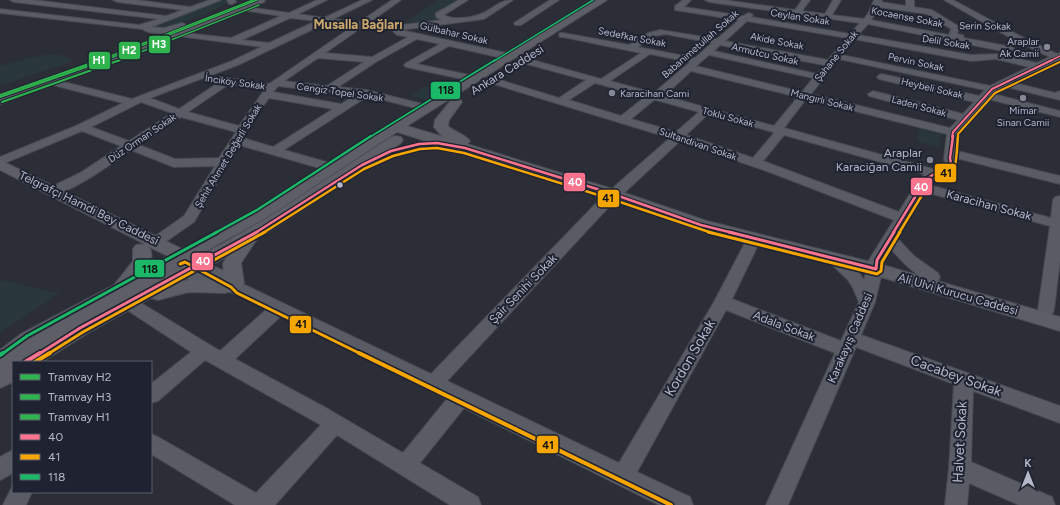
<svg xmlns="http://www.w3.org/2000/svg" width="1060" height="505" font-family="Figtree,sans-serif">
<style>
.green{fill:#29373c}
.lines{fill:none;stroke-linecap:round;stroke-linejoin:round}
.minor-casing{stroke:#46494f;stroke-width:2}
.major-casing{stroke:#484b53;stroke-width:2}
.minor{fill:#5a5c65;fill-rule:evenodd}
.major{fill:#5d5e66;fill-rule:evenodd}
.bus-1-far4-casing{stroke:#1e2231;stroke-width:3}
.bus-1-far3-casing{stroke:#1e2231;stroke-width:4}
.bus-1-far2-casing{stroke:#1e2231;stroke-width:5}
.bus-1-far1-casing{stroke:#1e2231;stroke-width:6}
.bus-1-casing{stroke:#1e2231;stroke-width:7}
.bus-2-far3-casing{stroke:#1e2231;stroke-width:4}
.bus-2-far2-casing{stroke:#1e2231;stroke-width:5}
.bus-2-far1-casing{stroke:#1e2231;stroke-width:6}
.bus-2-casing{stroke:#1e2231;stroke-width:7}
.bus-3-far4-casing{stroke:#1e2231;stroke-width:3}
.bus-3-far3-casing{stroke:#1e2231;stroke-width:4}
.bus-3-far2-casing{stroke:#1e2231;stroke-width:5}
.bus-3-far1-casing{stroke:#1e2231;stroke-width:6}
.bus-3-casing{stroke:#1e2231;stroke-width:7}
.bus-1-far4{stroke:#fc738d;stroke-width:1.5}
.bus-1-far3{stroke:#fc738d;stroke-width:2}
.bus-1-far2{stroke:#fc738d;stroke-width:2.5}
.bus-1-far1{stroke:#fc738d;stroke-width:3}
.bus-1{stroke:#fc738d;stroke-width:4}
.bus-2-far3{stroke:#f7a600;stroke-width:2}
.bus-2-far2{stroke:#f7a600;stroke-width:2.5}
.bus-2-far1{stroke:#f7a600;stroke-width:3}
.bus-2{stroke:#f7a600;stroke-width:4}
.bus-3-far4{stroke:#1ab867;stroke-width:1.5}
.bus-3-far3{stroke:#1ab867;stroke-width:2}
.bus-3-far2{stroke:#1ab867;stroke-width:2.5}
.bus-3-far1{stroke:#1ab867;stroke-width:3}
.bus-3{stroke:#1ab867;stroke-width:4}
.tram-1-far1-casing{stroke:#1e2231;stroke-width:3}
.tram-1-casing{stroke:#1e2231;stroke-width:4}
.tram-2-far1-casing{stroke:#1e2231;stroke-width:3}
.tram-2-casing{stroke:#1e2231;stroke-width:4}
.tram-3-far1-casing{stroke:#1e2231;stroke-width:3}
.tram-3-casing{stroke:#1e2231;stroke-width:4}
.tram-1-far1{stroke:#2fb44d;stroke-width:1.5}
.tram-1{stroke:#2fb44d;stroke-width:2}
.tram-2-far1{stroke:#2fb44d;stroke-width:1.5}
.tram-2{stroke:#2fb44d;stroke-width:2}
.tram-3-far1{stroke:#2fb44d;stroke-width:1.5}
.tram-3{stroke:#2fb44d;stroke-width:2}
.poi-dot{fill:#858894;stroke:#1e2231;stroke-width:1.5}
.bus-dot{fill:#b5b8c7;stroke:#1e2231;stroke-width:1.5}
.labels{text-anchor:middle;dominant-baseline:central;stroke-width:4;stroke-linejoin:round;paint-order:stroke}
.far-street-label{font-size:10px;fill:#b5b8c7;stroke:#1e2231}
.far-poi-label{font-size:10px;fill:#b5b8c7;stroke:#1e2231;text-anchor:end}
.street-label{font-size:12px;fill:#b5b8c7;stroke:#1e2231}
.poi-label{font-size:12px;fill:#b5b8c7;stroke:#1e2231;text-anchor:end}
.far-district-label{font-size:13px;font-weight:bold;fill:#cca96b;stroke:#1e2231}
.near-street-label{font-size:14px;fill:#b5b8c7;stroke:#1e2231}
.line-badge{stroke:#1e2231;stroke-width:1.5}
.badge-label{font-size:11px;text-anchor:middle;font-weight:bold;fill:#fff}
.pale-badge-label{font-size:11px;text-anchor:middle;font-weight:bold;fill:#111}
</style>
<rect width="100%" height="100%" fill="#2b2e36"/>
<!-- green -->
<path class="green" d="M222 0 228 1V2C218 11 163 31 152 27Z
M438 0H466L443 14 449 19 402 25Z
M43 55H62L74 61 0 86V66Z
M436 80 455 85 429 101 410 96Z
M920 128 942 133 939 147 916 141Z
M0 280 53 292 60 293 0 333Z"/>
<g class="lines">
<!-- minor casing -->
<g class="minor-casing">
<path id="minor" d="M10 0H33L166 16 183 10 117 2 113 0H136L190 7 210 0H221L151 27 164 28 182 23 186 25C176 33 153 37 142 29L0 13V9L139 25 159 19 14 2Z
M227 0H235L236 2 232 4H229Z
M317 0H327L298 14 324 18 362 0H372L333 19 358 23 392 0H401L367 24C392 28 417 23 441 20L436 17V13L459 0H468L444 15C453 20 469 18 478 15 492 11 497 0 513 0L484 19 401 30 511 54 515 57 511 60 449 46 417 64 479 77 481 79 476 82 406 67 404 65 406 63 440 44 417 39 376 62 338 87 366 90 431 106 432 108 431 110 427 111 368 96 284 150 337 165 339 168 337 171 333 172 239 145 194 222 161 245 156 247 151 245 149 242 151 239 184 216 215 166 174 167 131 150C116 160 66 198 49 194L47 191 49 188 80 173 121 146 82 131 0 165V157L78 125 123 103 49 84 47 82 49 80 52 79 132 99 232 61 261 47 178 36 174 34 175 32 231 38 281 16 242 10 238 8 239 6 289 13ZM290 18 316 21 269 43 242 40ZM326 23 352 27 269 84 228 78H215L213 80 215 82 218 83 179 109 150 98 238 65ZM361 28 392 30 397 35 408 37 372 57 325 53ZM318 58 364 62 327 86 284 81ZM229 84 265 89 239 126 188 112ZM278 86 356 95 341 104 273 92ZM269 98 333 109 273 147 243 138 258 113ZM141 102 172 113 129 141 91 127ZM181 117 236 132 219 158 175 159 139 145Z
M550 0H559L521 25H515L514 23Z
M683 0H691L684 7 743 16 749 13 753 15 751 17 850 34 860 23 709 2 705 0H724L795 10 802 0H810L802 11 825 14 833 0H841L832 15 864 19 869 12 874 0H882L881 2 906 6V0H914V7L932 10 958 26 959 28 957 34 963 35 964 38 1012 47 1016 50 1012 53 868 24 858 35 971 55 996 54 1037 63 1050 57 1014 40 944 0H953L1020 36 1057 54 1060 53V62L1057 61 1011 82 1055 93 1060 91V100L1003 86 993 94 1060 111V117L988 99 959 133 957 151 1060 176V184L956 158 957 164C950 175 935 174 929 185L1051 218 1053 200 1055 197 1060 196V260L1054 310 1052 314 1046 316 1040 314 1038 310 1050 226 925 192 897 238 914 256 938 273 940 277 938 281C922 285 901 260 891 249L885 260 875 302 861 335 1060 406V423L973 391 971 462 1052 497 1055 505H1019L969 483 967 505H945L949 468 954 384 856 347 788 505H766L835 353 726 310 637 472 690 497 693 505H659L464 408 420 463 478 497 481 505H450L337 435 275 505H235L151 454V434L158 437 256 493 321 425 205 360 158 401 151 403V384L191 352 121 306 119 302 121 298 127 296 133 298 220 351 267 309C256 304 245 297 233 293 218 288 187 285 178 271L180 267 186 266 192 267 208 275 193 267 190 264 193 261 198 259 235 276 237 280 235 283 245 285 431 374 608 191 614 190 613 189 615 186 670 138 487 82 485 80 490 77 559 98 586 80 519 62 517 60 519 58H525L601 79 641 53 563 37H560L559 35 560 33H563L629 45 648 33 660 30 717 39 739 20 675 10V6ZM879 7 927 14 951 29 949 35 871 20ZM747 21 847 38 828 60 725 41ZM665 34 712 43 695 58 638 47 654 36ZM854 39 971 61 996 59 1029 67 990 86 842 55ZM720 45 824 65 817 74 714 51ZM650 54 690 62 654 93 610 81ZM709 55 813 78 802 92 696 66ZM839 59 985 90 979 96 882 74 879 75 877 77 879 79 974 102 963 114 873 91 868 94 869 96 958 120 950 128 811 94ZM691 71 798 97 774 126 664 96ZM595 83 599 84 645 97 621 116 569 100ZM806 99 947 134 944 158 945 164 933 169 784 128ZM654 100H656L699 112 676 132 631 119ZM708 114 773 132 774 133 753 158 686 135ZM784 135 924 174 914 187 899 212 763 161ZM680 141 772 173 894 220 869 260 864 280C857 269 841 250 827 254L824 257 848 280 853 288 859 302 841 341 732 299 761 239 759 236 754 235 749 236 747 239 714 302 619 463 447 381 618 197 620 194 619 193 625 192ZM281 316 447 399 403 453 328 409 235 359Z
M13 450V473L0 480V457Z
M13 485V492H32L26 505H3Z"/>
</g>
<!-- major casing -->
<g class="major-casing">
<path id="major" d="M253 0H265L264 2 97 68 0 104V96L89 64Z
M597 0H607L407 126 447 138 442 136 434 127 435 120 452 99H460L462 102 449 120 448 126C454 132 465 134 470 141L467 144 619 191 707 221 883 265 1060 317V331L871 274 695 229 607 197 397 132 266 218 197 256 220 245 267 218 391 137 396 136 401 137 403 140 401 143 315 202 257 239 241 263 244 283 241 288 225 293 189 292 158 300 151 298 88 333 42 362H13V382L0 388V350L21 334 114 285 133 261V249L136 245 145 244 0 170V160L182 249 254 210 358 144ZM149 247 168 256 148 267C152 262 153 253 149 247ZM228 256 223 263 224 280H189L181 281ZM183 264H184L164 274Z"/>
</g>
<!-- minor -->
<use href="#minor" class="minor"/>
<!-- major -->
<use href="#major" class="major"/>
<!-- bus-1-far4 casing -->
<g class="bus-1-far4-casing">
<path id="bus-1-far4" d="M1050 61 1060 56"/>
</g>
<!-- bus-1-far3 casing -->
<g class="bus-1-far3-casing">
<path id="bus-1-far3" d="M952 137 953 132 992 89 1052 60"/>
</g>
<!-- bus-1-far2 casing -->
<g class="bus-1-far2-casing">
<path id="bus-1-far2" d="M255 233 362 165 391 151 419 144 437 143 465 148 613 194 701 225 733 233
M893 233 926 179 951 164 950 158 953 136"/>
</g>
<!-- bus-1-far1 casing -->
<g class="bus-1-far1-casing">
<path id="bus-1-far1" d="M729 232 876 269 877 260 894 232
M39 354 80 328 257 232"/>
</g>
<!-- bus-1 casing -->
<g class="bus-1-casing">
<path id="bus-1" d="M25 362 40 353"/>
</g>
<!-- bus-2-far3 casing -->
<g class="bus-2-far3-casing">
<path id="bus-2-far3" d="M958 137V134L995 93 1060 62"/>
</g>
<!-- bus-2-far2 casing -->
<g class="bus-2-far2-casing">
<path id="bus-2-far2" d="M263 233 364 169 393 156 420 149 437 148 464 153 611 199 712 233
M899 233 930 182C937 176 946 175 953 170 957 167 957 143 958 136"/>
</g>
<!-- bus-2-far1 casing -->
<g class="bus-2-far1-casing">
<path id="bus-2-far1" d="M708 232 877 274 881 271 882 262 900 232
M180 264 185 262 231 287 237 293 361 354
M48 354 83 332 265 232"/>
</g>
<!-- bus-2 casing -->
<g class="bus-2-casing">
<path id="bus-2" d="M359 353 671 505
M35 362 50 353"/>
</g>
<!-- bus-3-far4 casing -->
<g class="bus-3-far4-casing">
<path id="bus-3-far4" d="M494 61 593 0"/>
</g>
<!-- bus-3-far3 casing -->
<g class="bus-3-far3-casing">
<path id="bus-3-far3" d="M370 137 495 60"/>
</g>
<!-- bus-3-far2 casing -->
<g class="bus-3-far2-casing">
<path id="bus-3-far2" d="M215 233 257 210 371 136"/>
</g>
<!-- bus-3-far1 casing -->
<g class="bus-3-far1-casing">
<path id="bus-3-far1" d="M2 354 27 336 217 232"/>
</g>
<!-- bus-3 casing -->
<g class="bus-3-casing">
<path id="bus-3" d="M0 355 3 353"/>
</g>
<!-- bus-1-far4 -->
<use href="#bus-1-far4" class="bus-1-far4"/>
<!-- bus-1-far3 -->
<use href="#bus-1-far3" class="bus-1-far3"/>
<!-- bus-1-far2 -->
<use href="#bus-1-far2" class="bus-1-far2"/>
<!-- bus-1-far1 -->
<use href="#bus-1-far1" class="bus-1-far1"/>
<!-- bus-1 -->
<use href="#bus-1" class="bus-1"/>
<!-- bus-2-far3 -->
<use href="#bus-2-far3" class="bus-2-far3"/>
<!-- bus-2-far2 -->
<use href="#bus-2-far2" class="bus-2-far2"/>
<!-- bus-2-far1 -->
<use href="#bus-2-far1" class="bus-2-far1"/>
<!-- bus-2 -->
<use href="#bus-2" class="bus-2"/>
<!-- bus-3-far4 -->
<use href="#bus-3-far4" class="bus-3-far4"/>
<!-- bus-3-far3 -->
<use href="#bus-3-far3" class="bus-3-far3"/>
<!-- bus-3-far2 -->
<use href="#bus-3-far2" class="bus-3-far2"/>
<!-- bus-3-far1 -->
<use href="#bus-3-far1" class="bus-3-far1"/>
<!-- bus-3 -->
<use href="#bus-3" class="bus-3"/>
<!-- tram-1-far1 casing -->
<g class="tram-1-far1-casing">
<path id="tram-1-far1" d="M103 61 257 0"/>
</g>
<!-- tram-1 casing -->
<g class="tram-1-casing">
<path id="tram-1" d="M0 97 106 60"/>
</g>
<!-- tram-2-far1 casing -->
<g class="tram-2-far1-casing">
<path id="tram-2-far1" d="M118 61 259 5"/>
</g>
<!-- tram-2 casing -->
<g class="tram-2-casing">
<path id="tram-2" d="M2 102 120 60"/>
</g>
<!-- tram-3-far1 casing -->
<g class="tram-3-far1-casing">
<path id="tram-3-far1" d="M98 61 253 0"/>
</g>
<!-- tram-3 casing -->
<g class="tram-3-casing">
<path id="tram-3" d="M0 95 100 60"/>
</g>
<!-- tram-1-far1 -->
<use href="#tram-1-far1" class="tram-1-far1"/>
<!-- tram-1 -->
<use href="#tram-1" class="tram-1"/>
<!-- tram-2-far1 -->
<use href="#tram-2-far1" class="tram-2-far1"/>
<!-- tram-2 -->
<use href="#tram-2" class="tram-2"/>
<!-- tram-3-far1 -->
<use href="#tram-3-far1" class="tram-3-far1"/>
<!-- tram-3 -->
<use href="#tram-3" class="tram-3"/>
</g>
<!-- markers -->
<g class="poi-dot">
<circle cx="1047" cy="47" r="4"/>
<circle cx="612" cy="93" r="4"/>
<circle cx="1023" cy="98" r="4"/>
<circle cx="930" cy="160" r="4"/>
</g>
<circle class="bus-dot" cx="340" cy="185" r="3.5"/>
<g class="labels">
<!-- far-street labels -->
<g class="far-street-label">
<text transform="translate(800 17) rotate(9)">Ceylan Sokak</text>
<text transform="translate(907 17) rotate(11)">Kocaense Sokak</text>
<text transform="translate(985 26) rotate(1)">Serin Sokak</text>
<text transform="translate(454 33) rotate(13)">Gülbahar Sokak</text>
<text transform="translate(632 37) rotate(11)">Sedefkar Sokak</text>
<text transform="translate(777 41) rotate(11)">Akide Sokak</text>
<text transform="translate(946 42) rotate(9)">Delil Sokak</text>
<text transform="translate(700 44) rotate(-41)">Babanimetullah Sokak</text>
<text transform="translate(765 54) rotate(13)">Armutcu Sokak</text>
<text transform="translate(836 56) rotate(-51)">Şahane Sokak</text>
<text transform="translate(916 62) rotate(12)">Pervin Sokak</text>
<text transform="translate(235 82) rotate(8)">İnciköy Sokak</text>
<text transform="translate(932 88) rotate(13)">Heybeli Sokak</text>
<text transform="translate(340 92) rotate(8)">Cengiz Topel Sokak</text>
<text transform="translate(822 100) rotate(14)">Mangırlı Sokak</text>
<text transform="translate(919 106) rotate(15)">Laden Sokak</text>
<text transform="translate(728 117) rotate(15)">Toklu Sokak</text>
<text transform="translate(142 138) rotate(-34)">Düz Orman Sokak</text>
<text transform="translate(698 144) rotate(19)">Sultandivan Sokak</text>
<text transform="translate(228 156) rotate(-59)">Şehit Ahmet Değerli Sokak</text>
</g>
<!-- far-poi labels -->
<g class="far-poi-label">
<text x="1039" y="41">Araplar<tspan x="1039" dy="12">Ak Camii</tspan></text>
<text x="620" y="93" text-anchor="start">Karacihan Cami</text>
<text x="1023" y="110" text-anchor="middle">Mimar<tspan x="1023" dy="12">Sinan Camii</tspan></text>
</g>
<!-- street labels -->
<g class="street-label">
<text transform="translate(507 70) rotate(-32)">Ankara Caddesi</text>
<text transform="translate(989 205) rotate(15)">Karacihan Sokak</text>
<text transform="translate(89 208) rotate(26)">Telgrafçı Hamdi Bey Caddesi</text>
<text transform="translate(523 289) rotate(-46)">Şair Senihi Sokak</text>
<text transform="translate(958 294) rotate(16)">Ali Ulvi Kurucu Caddesi</text>
<text transform="translate(784 326) rotate(21)">Adala Sokak</text>
<text transform="translate(850 338) rotate(-67)">Karakayış Caddesi</text>
</g>
<!-- poi labels -->
<g class="poi-label">
<text x="922" y="153">Araplar<tspan x="922" dy="14">Karaciğan Camii</tspan></text>
</g>
<!-- far-district labels -->
<g class="far-district-label">
<text x="358" y="24">Musalla Bağları</text>
</g>
<!-- near-street labels -->
<g class="near-street-label">
<text transform="translate(690 358) rotate(-60)">Kordon Sokak</text>
<text transform="translate(956 376) rotate(20)">Cacabey Sokak</text>
<text transform="translate(960 442) rotate(-87)">Halvet Sokak</text>
</g>
</g>
<g class="line-badge">
<rect x="148" y="35" width="23" height="19" rx="4" fill="#2fb44d"/>
<rect x="118" y="41" width="23" height="19" rx="4" fill="#2fb44d"/>
<rect x="88" y="51" width="23" height="19" rx="4" fill="#2fb44d"/>
<rect x="430" y="81" width="31" height="19" rx="4" fill="#1ab867"/>
<rect x="934" y="163" width="23" height="20" rx="4" fill="#f7a600"/>
<rect x="563" y="172" width="23" height="20" rx="4" fill="#fc738d"/>
<rect x="910" y="177" width="23" height="19" rx="4" fill="#fc738d"/>
<rect x="597" y="189" width="23" height="19" rx="4" fill="#f7a600"/>
<rect x="191" y="252" width="23" height="19" rx="4" fill="#fc738d"/>
<rect x="134" y="259" width="31" height="19" rx="4" fill="#1ab867"/>
<rect x="289" y="315" width="23" height="19" rx="4" fill="#f7a600"/>
<rect x="536" y="435" width="23" height="19" rx="4" fill="#f7a600"/>
</g>
<g class="badge-label">
<text x="159" y="48">H3</text>
<text x="129" y="54">H2</text>
<text x="99" y="64">H1</text>
<text x="575" y="186">40</text>
<text x="921" y="191">40</text>
<text x="203" y="265">40</text>
</g>
<g class="pale-badge-label">
<text x="446" y="94">118</text>
<text x="946" y="177">41</text>
<text x="608" y="202">41</text>
<text x="150" y="273">118</text>
<text x="301" y="328">41</text>
<text x="548" y="449">41</text>
</g>
<!-- legend -->
<rect x="12" y="361" width="140" height="132" fill="#1e2231" stroke="#5a5e6d"/>
<rect x="20" y="374" width="20" height="6" fill="#2fb44d" stroke="#5a5e6d"/>
<text x="48" y="381" font-size="12" fill="#b5b8c7">Tramvay H2</text>
<rect x="20" y="394" width="20" height="6" fill="#2fb44d" stroke="#5a5e6d"/>
<text x="48" y="401" font-size="12" fill="#b5b8c7">Tramvay H3</text>
<rect x="20" y="414" width="20" height="6" fill="#2fb44d" stroke="#5a5e6d"/>
<text x="48" y="421" font-size="12" fill="#b5b8c7">Tramvay H1</text>
<rect x="20" y="434" width="20" height="6" fill="#fc738d" stroke="#5a5e6d"/>
<text x="48" y="441" font-size="12" fill="#b5b8c7">40</text>
<rect x="20" y="454" width="20" height="6" fill="#f7a600" stroke="#5a5e6d"/>
<text x="48" y="461" font-size="12" fill="#b5b8c7">41</text>
<rect x="20" y="474" width="20" height="6" fill="#1ab867" stroke="#5a5e6d"/>
<text x="48" y="481" font-size="12" fill="#b5b8c7">118</text>
<!-- north arrow -->
<g transform="translate(1028 473)" stroke="#1e2231" stroke-width="3" paint-order="stroke">
<path d="M0-3L7 15L0 10L-7 15Z" fill="#b5b8c7"/>
<text y="-6" font-size="11" font-weight="bold" text-anchor="middle" fill="#b5b8c7">K</text>
</g>
</svg>
